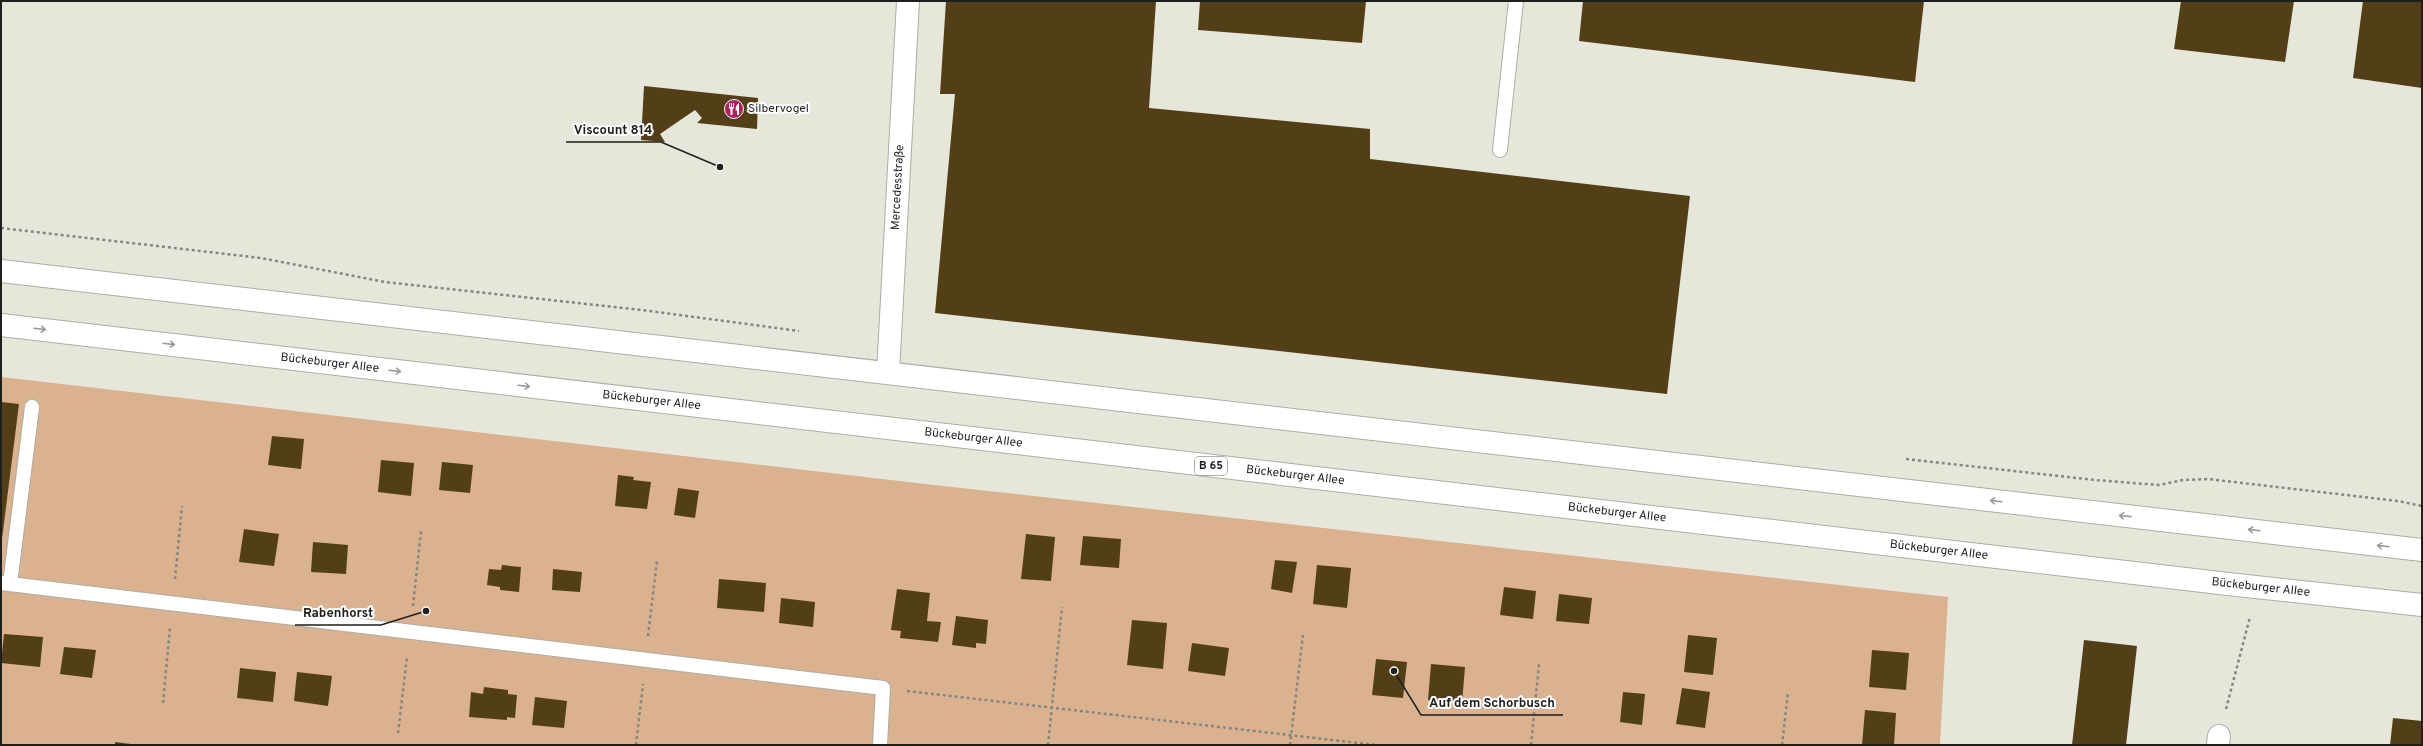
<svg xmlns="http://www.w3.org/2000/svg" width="2423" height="746" font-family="Overpass,sans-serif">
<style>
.green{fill:#dab290}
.building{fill:#523f18}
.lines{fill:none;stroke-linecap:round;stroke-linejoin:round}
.service-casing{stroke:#aeada1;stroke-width:16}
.minor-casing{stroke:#aeada1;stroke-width:24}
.primary-casing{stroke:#aeada1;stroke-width:24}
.path{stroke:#87867e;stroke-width:2.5;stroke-dasharray:3 3;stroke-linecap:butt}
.service{stroke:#fff;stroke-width:14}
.minor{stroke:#fff;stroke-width:22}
.primary{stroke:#fff;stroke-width:22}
.oneway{stroke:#9a9a98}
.labels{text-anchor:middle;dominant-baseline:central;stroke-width:4;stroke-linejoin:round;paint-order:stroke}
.shield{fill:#fff;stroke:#62625f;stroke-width:1}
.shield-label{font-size:11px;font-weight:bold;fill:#1f1e1a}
.poi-label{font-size:12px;fill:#1f1e1a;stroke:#fff;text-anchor:start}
.street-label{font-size:12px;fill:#1f1e1a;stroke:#fff}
.leader{fill:none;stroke:#1f1e1a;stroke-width:1.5}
.callout-dot{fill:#1f1e1a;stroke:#fff;stroke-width:1.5}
.callout-label{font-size:13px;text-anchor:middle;font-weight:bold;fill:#1f1e1a;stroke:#fff;stroke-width:4;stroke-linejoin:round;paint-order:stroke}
</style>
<rect width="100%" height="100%" fill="#e7e6da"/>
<!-- green -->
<path class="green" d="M1 377 934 485 1948 597 1940 745H1Z"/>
<!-- building -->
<path class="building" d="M946 1H1156L1149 108 1370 129V159L1690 196 1667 394 935 313 955 94H940Z
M1200 1H1366L1362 43 1198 30Z
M1583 1H1924L1915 82 1579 41Z
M2181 1H2294L2285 62 2174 49Z
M2363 1H2422V88L2353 78Z
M644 86 758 98 757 129 697 123 702 118 695 110 660 134 665 142 641 140Z
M1 402 19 404 2 539H1Z
M272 436 304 439 301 469 268 465Z
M381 460 414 463 411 496 378 492Z
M442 462 473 465 470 493 439 490Z
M618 475 634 477 633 480 651 482 647 509 615 506Z
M678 488 699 491 695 518 674 515Z
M244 529 279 534 274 566 239 562Z
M1026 534 1055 537 1051 581 1021 579Z
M1083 536 1121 539 1119 568 1080 565Z
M313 542 348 545 346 574 311 572Z
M1275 560 1297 562 1292 593 1271 589Z
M502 565 521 567 519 592 500 590V587L487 585 489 569 501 570Z
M1317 565 1351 568 1347 608 1313 604Z
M553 569 582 572 580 592 552 590Z
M719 579 766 583 764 612 717 608Z
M1504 587 1536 591 1533 619 1500 615Z
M897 589 930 593 927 621 941 622 938 642 900 638 901 631 891 630Z
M1559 594 1592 598 1589 624 1556 621Z
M781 598 815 602 813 627 779 623Z
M956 616 988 620 986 644 976 643V648L952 645Z
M1132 620 1167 623 1163 669 1127 665Z
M4 634 43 637 40 667 1 663Z
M1688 635 1717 638 1713 675 1684 672Z
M2084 640 2137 646 2126 745H2072Z
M1192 643 1229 648 1225 676 1188 671Z
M64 647 96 650 92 678 60 674Z
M1872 650 1909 653 1906 690 1869 687Z
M1376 659 1407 662 1403 698 1372 695Z
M1431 664 1465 667 1462 703 1428 700Z
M240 668 276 672 273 702 237 698Z
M297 672 332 676 328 706 294 701Z
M484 687 508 690V694L517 695 515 718 507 717V720L469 717 471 692 483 694Z
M1682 688 1710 692 1705 728 1676 724Z
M1623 692 1645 694 1642 725 1620 722Z
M535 697 567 701 564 728 532 725Z
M1865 710 1896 713 1894 745H1862Z
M2393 718 2422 721V745H2390Z
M115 742 131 744 130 745H115Z"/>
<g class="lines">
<!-- service casing -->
<g class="service-casing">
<path id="service" d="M1500 150 1516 1
M1 583 883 688 880 745
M10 584 32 407"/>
</g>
<!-- minor casing -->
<g class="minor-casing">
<g id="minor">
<path id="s1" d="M888 373 908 1"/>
<path d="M2218 745 2219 736"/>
</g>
</g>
<!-- primary casing -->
<g class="primary-casing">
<g id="primary">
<path d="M1 271 2422 550"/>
<path id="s2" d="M1 325 2237 585 2422 605"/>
</g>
</g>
<!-- path -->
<path class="path" d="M1 228 261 258 385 282 642 310 799 331
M1906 459 2095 480 2159 485 2183 480 2208 479 2398 501 2422 506
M175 579 182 506
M413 606 421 531
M648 636 657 561
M907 691 1376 745
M163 703 170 628
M2226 709 2250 617
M398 733 407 657
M636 745 643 684
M1048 745 1062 607
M1290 745 1303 635
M1531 745 1539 664
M1782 745 1788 692"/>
<!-- service -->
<use href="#service" class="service"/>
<!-- minor -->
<use href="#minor" class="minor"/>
<!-- primary -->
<use href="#primary" class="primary"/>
</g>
<!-- one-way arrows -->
<defs><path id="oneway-shaft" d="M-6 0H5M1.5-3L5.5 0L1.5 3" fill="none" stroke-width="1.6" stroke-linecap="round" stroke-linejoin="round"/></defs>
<g class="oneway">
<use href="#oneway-shaft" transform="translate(40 329) rotate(7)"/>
<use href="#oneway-shaft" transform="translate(169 344) rotate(7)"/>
<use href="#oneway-shaft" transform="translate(395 371) rotate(7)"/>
<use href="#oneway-shaft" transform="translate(524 386) rotate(7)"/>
<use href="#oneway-shaft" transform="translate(1996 501) rotate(-173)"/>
<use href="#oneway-shaft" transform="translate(2125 516) rotate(-174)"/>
<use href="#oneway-shaft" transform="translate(2254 530) rotate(-173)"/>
<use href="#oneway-shaft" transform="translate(2383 546) rotate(-173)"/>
</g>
<!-- icons -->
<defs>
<g id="restaurant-disc" transform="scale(1)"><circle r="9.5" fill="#ae215d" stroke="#fff"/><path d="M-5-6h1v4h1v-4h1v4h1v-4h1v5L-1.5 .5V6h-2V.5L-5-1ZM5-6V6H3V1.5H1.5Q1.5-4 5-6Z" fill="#fff"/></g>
</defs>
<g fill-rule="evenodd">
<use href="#restaurant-disc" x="734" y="109"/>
</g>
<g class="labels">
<!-- shield labels -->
<rect class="shield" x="1195" y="457" width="32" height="18" rx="3"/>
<g class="shield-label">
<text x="1211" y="466">B 65</text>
</g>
<!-- poi labels -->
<g class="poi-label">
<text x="748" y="109">Silbervogel</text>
</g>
<!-- street labels -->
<g class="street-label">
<text stroke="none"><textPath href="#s1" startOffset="186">Mercedesstraße</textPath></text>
<text stroke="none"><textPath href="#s2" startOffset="331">Bückeburger Allee</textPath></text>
<text stroke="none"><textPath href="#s2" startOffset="655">Bückeburger Allee</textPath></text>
<text stroke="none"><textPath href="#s2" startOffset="979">Bückeburger Allee</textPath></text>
<text stroke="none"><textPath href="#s2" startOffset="1303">Bückeburger Allee</textPath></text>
<text stroke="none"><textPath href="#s2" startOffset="1627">Bückeburger Allee</textPath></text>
<text stroke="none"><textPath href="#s2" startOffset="1951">Bückeburger Allee</textPath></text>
<text stroke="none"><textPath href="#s2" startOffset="2275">Bückeburger Allee</textPath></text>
</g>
</g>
<!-- callouts -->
<path class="leader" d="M720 167L661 142H566M426 611L381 625H295M1394 671L1421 715H1563"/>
<g class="callout-dot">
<circle cx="720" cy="167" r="4"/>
<circle cx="426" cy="611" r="4"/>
<circle cx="1394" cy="671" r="4"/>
</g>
<g class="callout-label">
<text x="613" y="134">Viscount 814</text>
<text x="338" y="617">Rabenhorst</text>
<text x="1492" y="707">Auf dem Schorbusch</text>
</g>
<!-- border -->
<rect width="2423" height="746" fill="none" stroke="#1f1e1a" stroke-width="4"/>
</svg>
